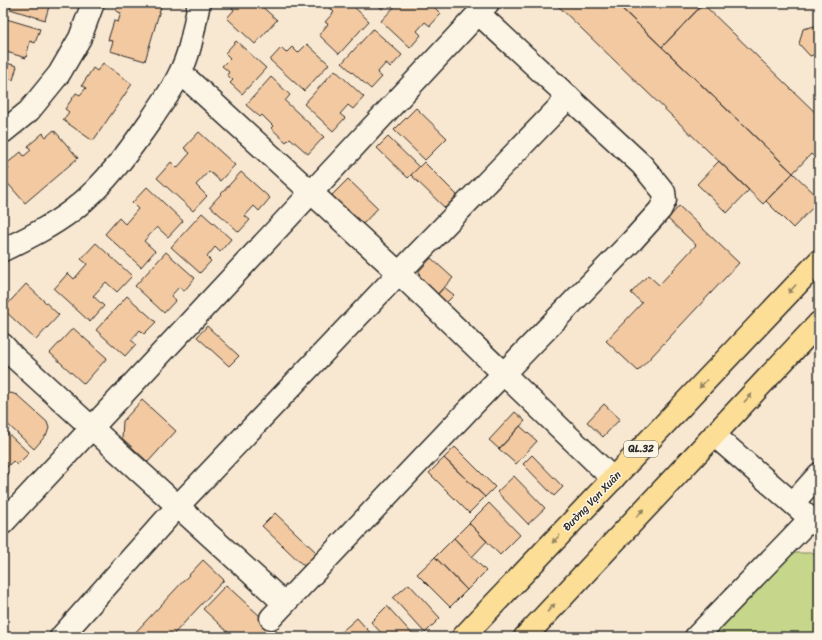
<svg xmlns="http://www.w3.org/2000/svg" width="822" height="640" font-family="Sriracha,sans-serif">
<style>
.green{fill:#c6d78b;stroke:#78815b}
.building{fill:#f2c9a1;stroke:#2b2b2b}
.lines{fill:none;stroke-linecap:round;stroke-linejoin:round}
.minor-casing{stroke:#2b2b2b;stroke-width:25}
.highway-casing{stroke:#2b2b2b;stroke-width:25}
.minor{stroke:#fcf5e5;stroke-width:22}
.highway{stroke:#fcde96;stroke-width:22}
.oneway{fill:#948460}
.labels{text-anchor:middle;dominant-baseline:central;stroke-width:3;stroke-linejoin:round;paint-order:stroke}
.shield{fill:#fcf5e5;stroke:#6a6863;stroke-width:1}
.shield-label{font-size:10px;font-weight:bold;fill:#2b2b2b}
.street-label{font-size:11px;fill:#2b2b2b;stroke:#fcf5e5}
</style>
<rect width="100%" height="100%" fill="#f9e8d1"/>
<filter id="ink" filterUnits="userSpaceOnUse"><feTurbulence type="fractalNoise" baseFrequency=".025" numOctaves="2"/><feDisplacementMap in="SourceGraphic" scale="8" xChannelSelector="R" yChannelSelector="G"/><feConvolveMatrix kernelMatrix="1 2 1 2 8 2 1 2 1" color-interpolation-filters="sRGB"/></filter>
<g filter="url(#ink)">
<!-- green -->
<path class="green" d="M793 553H819V637H713Z"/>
<!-- building -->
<path class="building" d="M12 3H55V5L50 3 45 20 10 9Z
M119 3H162L145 61 110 51 113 41 108 40 114 21 118 22 121 13 116 11Z
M236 3H258L277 20 255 44 227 18 234 10 231 7Z
M335 3H350L369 21 339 54 319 35 328 24 325 22 334 12 330 8Z
M376 3H387L382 9Z
M398 3H430L441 14 430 26 425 22 417 31 421 35 410 48 381 21Z
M555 3H616L793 173 763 204Z
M616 3H702L703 4 662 47Z
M703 4 819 116V161L811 154 793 173 662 47Z
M3 18 40 29 35 43 30 41 26 58 3 51Z
M819 25V53L810 56 799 44 803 29Z
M373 29 402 55 390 68 386 63 377 73 382 77 371 89 342 63Z
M236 41 266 68 242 94 230 83 233 80 227 75 229 72 222 66 230 58 225 53Z
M307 44 329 64 304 91 270 60 281 48 286 53 292 47 298 53Z
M3 62 17 66 13 80 8 78 3 94Z
M103 63 132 84 93 141 63 120 69 112 65 109 76 93 80 95 86 88 82 85 93 68 97 71Z
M335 70 364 97 353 109 348 105 340 114 345 118 333 131 304 104Z
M271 77 290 95 285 101 324 137 308 154 290 138 286 142 271 128 273 126 262 115 260 117 246 105Z
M416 108 447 138 425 160 394 130Z
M54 130 78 158 25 203 3 178V174L9 169 5 165 21 152 24 156 31 150 28 146 43 133 46 137Z
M199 132 235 165 220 181 209 171 196 185 207 196 193 211 157 178 171 162 177 168 190 153 184 148Z
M388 137 419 167 408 178 377 148Z
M719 161 749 190 727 213 697 184Z
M424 162 457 195 445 208 411 175Z
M241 172 270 198 259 211 254 206 245 216 250 220 239 232 210 206Z
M793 173 819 198V201L793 228 766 201Z
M348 179 378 208 362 225 332 195Z
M147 187 183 221 168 237 157 227 144 241 155 251 141 267 105 234 119 218 125 224 138 209 132 203Z
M679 206 739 263 638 371 606 341 642 303 631 293 648 275 659 285 696 245 668 219Z
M202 213 231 239 220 252 215 247 207 257 211 261 200 273 171 247Z
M96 243 132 276 117 292 106 282 93 296 104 306 90 322 54 289 68 273 74 279 87 264 81 259Z
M166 252 195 278 184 291 179 287 171 296 176 300 164 313 135 286Z
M431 258 453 278 435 297 421 283 419 271Z
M26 284 59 315 36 340 3 309Z
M444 287 454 295 444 305 435 297Z
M127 296 156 322 144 334 140 330 131 340 136 344 125 356 96 330Z
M207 326 239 356 229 366 197 337Z
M73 328 107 358 84 384 50 353Z
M11 393 17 395 47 422 49 428 47 434 34 449 3 420V397L5 395Z
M142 400 176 431 148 462 122 438 123 421Z
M604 404 620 419 603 437 587 422Z
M515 412 525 421 499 449 489 440Z
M520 426 537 441 516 464 499 449Z
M3 429 29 453 17 465 13 461 4 470 9 474 3 481Z
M455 447 495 487 485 497 444 458Z
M532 455 563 487 554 496 523 464Z
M444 458 485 497 469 513 429 473Z
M514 476 545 508 528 524 497 492Z
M489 503 520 535 500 555 469 523Z
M275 513 317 553 305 567 262 526Z
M469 523 487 541 472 557 454 538Z
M454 538 486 571 467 590 435 557Z
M435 557 467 590 450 607 417 574Z
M203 560 224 580 171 637H131Z
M409 584 440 618 425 633 393 598Z
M226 585 283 637H233L203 609Z
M387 606 415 637H385L371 622Z
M357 618 374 637H342L339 634Z"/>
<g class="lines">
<!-- minor casing -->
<g class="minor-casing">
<path id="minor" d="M181 73 399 273 613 479
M3 132 29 111 59 74 80 38 93 3
M3 250C28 238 52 226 74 209 106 184 130 150 153 117 162 103 173 89 180 73 191 52 194 26 199 3
M3 345 14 357 284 603
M714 435 819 526
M793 503 819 474
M3 523 488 3
M271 618 474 404 632 241 660 210 665 200 664 192 642 165 479 14
M61 637 177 507 399 273 569 97
M696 637 811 518"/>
</g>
<!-- highway casing -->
<g class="highway-casing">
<path id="highway" d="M463 637 819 261
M525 637 819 323"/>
</g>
<!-- minor -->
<use href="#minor" class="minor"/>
<!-- highway -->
<use href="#highway" class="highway"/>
</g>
<!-- one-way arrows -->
<defs><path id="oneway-solid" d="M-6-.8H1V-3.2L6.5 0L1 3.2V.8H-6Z"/></defs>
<g class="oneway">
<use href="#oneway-solid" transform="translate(792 289) rotate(133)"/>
<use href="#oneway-solid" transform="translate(703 384) rotate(133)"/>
<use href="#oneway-solid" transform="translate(748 398) rotate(-47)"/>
<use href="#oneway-solid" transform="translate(640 513) rotate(-47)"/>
<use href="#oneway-solid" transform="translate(556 539) rotate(134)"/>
<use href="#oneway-solid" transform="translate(551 608) rotate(-47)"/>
</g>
</g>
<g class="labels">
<!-- shield labels -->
<rect class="shield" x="624" y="441" width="34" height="16" rx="3"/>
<g class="shield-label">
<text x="641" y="449">QL.32</text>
</g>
<!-- street labels -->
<g class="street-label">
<text transform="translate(592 501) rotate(-46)">Đường Vạn Xuân</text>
</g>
</g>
<!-- margin -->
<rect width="822" height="640" fill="none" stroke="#fcf5e5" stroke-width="16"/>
<rect x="8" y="8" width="806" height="624" fill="none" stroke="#2b2b2b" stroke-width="1.5" filter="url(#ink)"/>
</svg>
